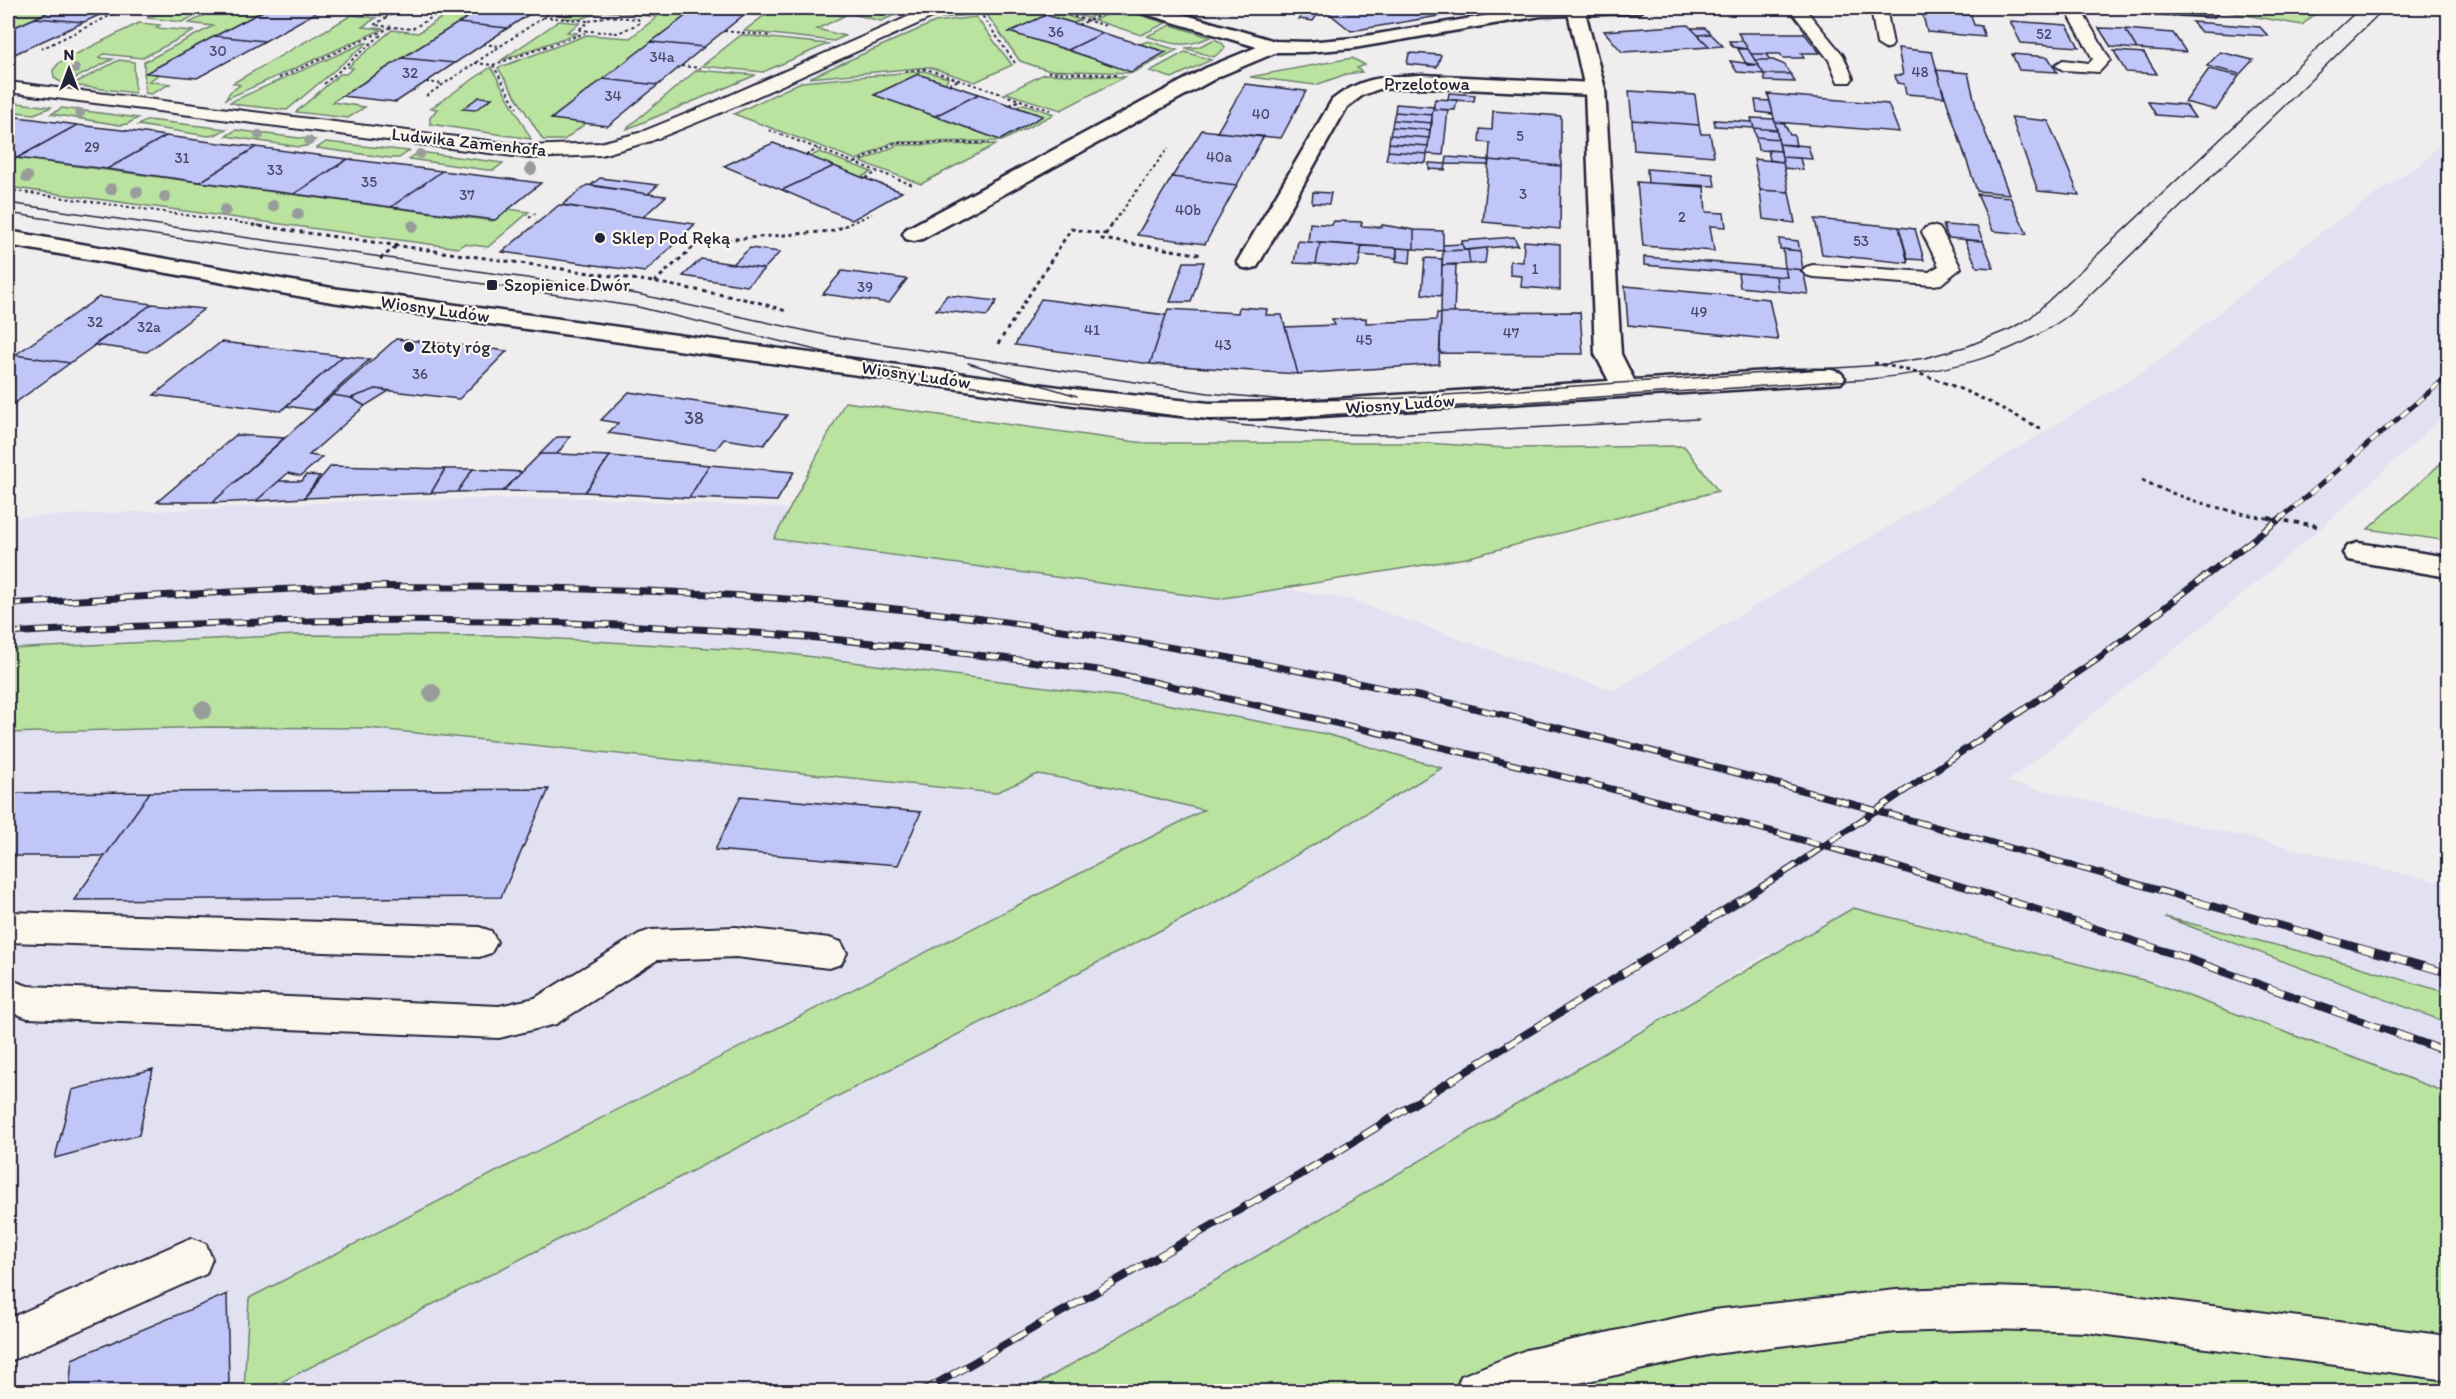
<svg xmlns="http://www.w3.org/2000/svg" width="2456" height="1399" font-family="Itim,sans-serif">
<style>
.built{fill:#e1e1f1}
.green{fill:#bae3a0;stroke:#6e826e;stroke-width:1.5}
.building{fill:#c0c6f8;stroke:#22223b;stroke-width:1.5}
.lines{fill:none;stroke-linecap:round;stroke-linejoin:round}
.lane-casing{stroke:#22223b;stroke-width:4}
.street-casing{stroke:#22223b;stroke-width:5}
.secondary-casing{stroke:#22223b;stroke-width:5}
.path-far2{stroke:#22223b;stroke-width:2;stroke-dasharray:3 3;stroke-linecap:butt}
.path-far1{stroke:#22223b;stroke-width:3;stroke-dasharray:4 4;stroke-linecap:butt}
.path{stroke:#22223b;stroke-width:4;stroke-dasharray:4.5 4.5;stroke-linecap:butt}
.lane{fill:#fbf7ec;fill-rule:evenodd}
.street{fill:#fbf7ec;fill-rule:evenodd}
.secondary{fill:#fbf7ec;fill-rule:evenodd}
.tram{stroke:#22223b;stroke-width:1.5}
.rail-far2-casing{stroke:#22223b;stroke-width:5}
.rail-far1-casing{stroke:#22223b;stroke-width:7}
.rail-casing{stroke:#22223b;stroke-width:8}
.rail-far2{stroke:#fbf7ec;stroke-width:4;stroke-dasharray:10;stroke-linecap:butt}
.rail-far1{stroke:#fbf7ec;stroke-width:4.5;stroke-dasharray:14;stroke-linecap:butt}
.rail{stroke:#fbf7ec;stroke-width:6;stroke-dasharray:17;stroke-linecap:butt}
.tree{fill:#989d9c}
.poi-dot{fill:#22223b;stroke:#fbf7ec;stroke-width:2}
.labels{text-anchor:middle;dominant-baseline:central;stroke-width:4.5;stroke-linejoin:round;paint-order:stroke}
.far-number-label{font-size:15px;fill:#4a4b6a}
.far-street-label{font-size:18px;fill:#22223b;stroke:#fbf7ec}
.far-poi-label{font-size:18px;fill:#22223b;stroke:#fbf7ec;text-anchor:start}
.number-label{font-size:18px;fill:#4a4b6a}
</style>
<rect width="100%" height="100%" fill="#efedee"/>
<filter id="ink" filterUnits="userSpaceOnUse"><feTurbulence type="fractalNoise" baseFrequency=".0167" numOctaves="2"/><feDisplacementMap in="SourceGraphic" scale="12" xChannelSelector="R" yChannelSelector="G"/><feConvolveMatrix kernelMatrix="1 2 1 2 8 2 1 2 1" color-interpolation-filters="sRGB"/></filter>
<g filter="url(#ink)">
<!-- built -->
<path class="built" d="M2448 136V412L2328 522 2226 608 2007 782 2448 884V1205L1767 953 1085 1391H8V518L385 500 588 498 778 508 1348 599 1555 673 1614 690 1921 507 2150 367 2323 231 2423 162Z"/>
<!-- green -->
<path class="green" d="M8 8H57L8 30Z
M170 8H211L182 22 148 18Z
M219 8H269L147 72 160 74 149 81 170 84 151 94 145 93 144 62 213 26 189 23Z
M428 8H483L332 102 365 107 348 118 296 112 340 74H346L353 68 348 67 392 30 418 33 452 11Z
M578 8H647L635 14 604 11 580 19 563 18Z
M656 8H696L552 118 586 123 564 140H543L498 68 587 35 630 38 657 17 641 15Z
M774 8H811L844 16 817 29 845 36 834 41 744 31Z
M828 8H911L881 21Z
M965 8H1031L941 18Z
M1042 8 1080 20 1073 23 1046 15 1010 32 1131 71 1166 52 1140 44 1148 41 1177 50 1132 73 1047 70 1020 61 987 15Z
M1051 8H1112L1088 18Z
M2206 8H2322L2302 25Z
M1120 9 1166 23 1141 35 1094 20Z
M352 15 376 18 362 27 383 29 226 99 230 92 240 85 233 83Z
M976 17 1012 65 975 82 929 67 809 78 935 22Z
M559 21 580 23 567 32 578 33 500 61Z
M139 23 160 25 156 28 194 31 142 58 104 54 99 58 113 59 64 84 54 78 53 70 60 62Z
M1171 25 1210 37C1184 49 1173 44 1147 36Z
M741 35 828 44 763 72 702 66Z
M1215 39 1223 44 1225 48 1214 57 1185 48 1198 47Z
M364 43H367L287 110 240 105 230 102Z
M1185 52 1211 60 1172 78 1150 71Z
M1352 58 1365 65 1357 68 1362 72 1346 74 1316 85 1250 77Z
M119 60 134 62 135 93 71 85Z
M491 67 531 139 430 124V118L437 109 431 108Z
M697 70 756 75 627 129 628 127Z
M924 71 948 78 947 81 944 83 918 74 875 95 1000 140 1042 116 1017 107 1024 104 1054 114 1002 141 893 142 857 160 734 114 801 82Z
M1044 74 1125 77 1061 110 1006 93Z
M8 102 52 107 34 114 8 111Z
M62 108 138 118 127 124 120 125 51 114Z
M148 120 226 129 215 135 208 136 138 125Z
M236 130 315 140 306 146 299 147 226 136Z
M326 142 409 151 399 158H390L317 148Z
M997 144 921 184 861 162 897 145Z
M419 152 503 163 494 170H487L409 159Z
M819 152 872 172 861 177 810 157Z
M8 157 493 221 509 209 529 212 488 247 464 244 458 248 8 187Z
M845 402 1144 443H1425L1506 448 1684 446 1718 491 1466 558 1218 599 774 539Z
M2448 457V541L2368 529Z
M296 635 510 636 775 652 1139 699 1326 734 1442 768 1231 894 264 1391H244L249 1298 1204 810 1111 787 1038 774 995 793 368 728 209 727 8 733V649Z
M1853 908 2151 982 2448 1093V1391L1024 1392Z
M2165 917 2350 964 2448 993V1023Z"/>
<!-- building -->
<path class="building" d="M57 8H115L84 22 35 18Z
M269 8H324L265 41 215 36Z
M483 8H539L508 28 458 23Z
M696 8H752L746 13 695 9Z
M1338 8H1441L1450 14 1351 31 1324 9Z
M695 9 746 13 704 47 651 42Z
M1305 10 1320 11 1313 21 1299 19Z
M1922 11 1971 15 1974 25 1981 26 1985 37 1927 32Z
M1046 15 1080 25 1103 33 1068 50 1009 32Z
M35 18 84 22 8 57V30Z
M2010 21 2067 25 2079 47 2021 43Z
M2192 22 2260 27 2268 36 2201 32Z
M458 23 508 28 455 63 402 58Z
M1688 25 1710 47 1622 52 1604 31Z
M1691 28H1705L1711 34 1698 35Z
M2099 28 2125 29 2137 49 2111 47Z
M2125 29 2173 33 2186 52 2137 49Z
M1103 33 1130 41 1166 52 1131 72 1068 50Z
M1738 33H1804L1820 53H1801L1804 58H1783L1780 54H1751Z
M1711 34 1723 46 1710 47 1698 35Z
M215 36 265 41 197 78 146 73Z
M1729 41H1743L1748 49 1733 47Z
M651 42 704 47 658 85 603 79Z
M1898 48 1932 52 1944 97 1906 94 1904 84 1897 83 1895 75H1903Z
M1738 49H1748L1758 65H1747Z
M2114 51 2144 53 2157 74 2126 72Z
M2220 52 2253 60 2240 74 2207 66Z
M1409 53 1441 55 1437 67 1407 64Z
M1751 54H1766L1770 60H1755Z
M2012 54 2048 57 2057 72 2019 70Z
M402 58 455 63 396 102 342 96Z
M1755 60H1773L1785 65 1790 74H1764Z
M1730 61 1758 65 1764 74 1737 72Z
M2209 69 2239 76 2216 110 2185 102Z
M1936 70 1968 73 1977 111 2009 194 1977 191Z
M918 74 954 86 979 94 935 116 874 95Z
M1764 74H1791L1795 82 1765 81Z
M603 79 658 85 608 126 551 119Z
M1245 84 1306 91 1281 138 1217 132Z
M1629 91 1695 95 1699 125 1632 120Z
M1449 93 1475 95 1474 101 1448 100Z
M979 94 1010 105 1043 116 1000 140 935 116Z
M1768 94 1888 104 1899 132 1775 122Z
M479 97 492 98 475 110 462 109Z
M1435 99 1457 100 1455 110 1433 109Z
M1755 100 1770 101 1773 114 1757 112Z
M2148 102 2186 105 2195 118 2156 115Z
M1396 104 1434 107 1432 115 1395 112Z
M1433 109 1448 110 1443 155 1427 154Z
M1493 111 1561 116V166L1489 160 1490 143 1479 142 1480 129 1492 130Z
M1395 112 1432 115V123L1393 120Z
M8 116 34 119 77 125 17 158 8 157Z
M2011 117 2048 121 2079 195 2038 191Z
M1751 118 1774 119 1777 130 1754 128Z
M1393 120 1432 123 1430 130 1392 127Z
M1632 120 1699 125 1701 134H1710L1714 156 1634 150Z
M1714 120 1752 122 1754 128 1715 126Z
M1775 122 1784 123 1790 135H1794L1796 146 1779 144Z
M77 125 122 130 166 136 107 169 17 158Z
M1392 127 1430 130 1429 138 1390 135Z
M1754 128 1777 130 1778 139 1756 137Z
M1202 130 1263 137 1237 185 1172 177Z
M1390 135 1429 138 1428 146 1389 143Z
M166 136 211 142 256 147 200 182 107 169Z
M1756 137 1778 139 1781 151 1758 150Z
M773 143 806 155 834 166 782 190 724 166Z
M1389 143 1428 146 1427 154 1388 151Z
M1779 144 1808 146 1812 159 1782 157Z
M256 147 301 153 348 159 294 194 200 182Z
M1768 150 1781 151 1783 162 1770 160Z
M1388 151 1427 154 1426 163 1386 160Z
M1447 157 1489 160 1488 165 1446 164Z
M1782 157 1800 158 1803 170 1784 168Z
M348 159 394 165 442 171 391 207 294 194Z
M1754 159 1783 162 1789 192 1760 190Z
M1489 160 1561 166 1560 229 1483 222Z
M1429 163 1446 164 1445 170 1429 169Z
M834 166 861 177 902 192 852 220 782 190Z
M1647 169 1713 174 1715 186 1648 183Z
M442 171 492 177 541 183 495 220 391 207Z
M1172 177 1237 185 1205 244 1137 235Z
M600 178 658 185 648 194 591 185Z
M1637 182 1704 187 1706 212 1724 213 1726 227 1710 226 1714 251 1643 246Z
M587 185 648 194 666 196 643 217 562 205Z
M1760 190 1789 192 1795 223 1763 219Z
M1313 192 1331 193 1329 204 1312 203Z
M1977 194 2010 197 2027 234 1993 231Z
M559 205 643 217 695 224 645 272 502 252Z
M1815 219 1899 227 1908 263 1822 254Z
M1334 221 1362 222 1361 226 1382 227V225L1414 230V249L1308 242 1310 223 1332 225Z
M1943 225 1977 227 1983 241 1948 238Z
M1899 227 1915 229 1924 260 1908 259Z
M1414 230 1443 231V251L1414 249Z
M1514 237 1518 245 1464 250 1462 241Z
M1779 239 1798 241 1800 251 1780 249Z
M1965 240 1983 241 1994 268 1977 267Z
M1298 241 1320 243 1316 264 1294 263Z
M1524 241 1560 244V290L1521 287 1522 276 1510 275V261L1523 262Z
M1320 243 1362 246 1358 267 1316 264Z
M1462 244 1464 250 1443 251V245Z
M1362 246 1397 248V258L1360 255Z
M750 248 780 252 764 269 733 264Z
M1397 248 1411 249 1410 263 1396 261Z
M1487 248 1485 263 1470 264 1468 250Z
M1783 249 1800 251 1803 270 1785 268Z
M1468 250 1470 264 1442 265 1443 251Z
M1644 257 1785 268 1787 277 1644 265Z
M1425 258 1442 259 1441 296 1422 294Z
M701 259 733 264 764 269 747 286 683 276Z
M1184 262H1204L1191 302H1170Z
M1456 264 1454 313H1441L1442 265Z
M1785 268 1803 270 1808 294 1778 291 1776 276 1787 277Z
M842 271 907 279 889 303 823 294Z
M1738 273 1776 276 1778 291 1740 287Z
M1625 286 1769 299 1778 340 1628 325Z
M947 295 997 301 987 316 936 310Z
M99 297 152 304 70 363 15 355Z
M1041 299 1166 315 1150 364 1015 345Z
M152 304 204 309 147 352 94 345Z
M1239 307 1267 309 1266 315H1282L1298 374 1150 364 1168 309 1238 313Z
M1580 312 1583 354 1440 353 1441 313Z
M1437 313H1441L1439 364 1298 374 1285 327 1335 325 1332 319 1366 318V323L1436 320Z
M396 339 476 347 507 351 459 399 376 389 351 398 333 395Z
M221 342 343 356 281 411 154 395Z
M8 354 15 355 70 363 8 408Z
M343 356 370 359 314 410 286 406Z
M376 389 389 391 365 406 351 398Z
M629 392 787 415 764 445 724 439 716 449 608 433 618 423 601 420Z
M333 395 351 398 365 406 309 455 322 457 301 476 288 473 256 501 212 503Z
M236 435 284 438 213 502H157Z
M557 437H570L557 454H540Z
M540 454H557L610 456 585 492 503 491Z
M610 456 709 465 689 498 585 492Z
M709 465 794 472 777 501 689 498Z
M331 466 445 469 431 493 304 498Z
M445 469H473L457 492 431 493Z
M473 469 522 472 503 491 457 492Z
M306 475 320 476 304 498 256 501 279 481H302Z
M549 789 501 897 74 900 150 792Z
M150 792 105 856H8V793Z
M741 796 921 812 898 865 715 850Z
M153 1069 139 1135 55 1158 72 1090Z
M227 1294 229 1383 209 1392H69L72 1359Z"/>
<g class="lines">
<!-- lane casing -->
<g class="lane-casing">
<path id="lane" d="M928 8H948L946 11 720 113 651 141 601 155 529 158 8 92V82L529 146 600 143 639 133 708 105Z
M1789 8H1804L1843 55 1853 78 1850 82H1838L1829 60Z
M1871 8H1886L1893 44 1891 47 1885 49 1877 44Z
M2065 8H2080L2110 60 2099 72 2063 70 2055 65 2063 60 2089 63 2093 59Z
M1932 226 1939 228 1942 232 1961 268 1941 284 1933 285 1813 277 1806 275 1802 271 1806 267 1813 265 1929 272 1939 266 1922 232 1925 228Z
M8 912 479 927 491 931 497 942 491 953 479 957 8 942Z
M736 927 829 938 841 942 847 953 841 964 829 968 736 957 657 960 556 1024 499 1038 28 1018 8 1011V979L28 986 499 1006 535 998 639 934 651 930Z
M191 1238 206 1244 212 1259 206 1274 8 1362V1319Z
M1990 1287 2086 1290 2448 1336V1380L2086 1332 1990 1329 1896 1332 1713 1354 1537 1392H1455L1461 1376 1526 1350 1713 1310 1896 1290Z"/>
</g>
<!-- street casing -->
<g class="street-casing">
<path id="street" d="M1136 8H1162L1275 41 1307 42 1354 38 1531 8H1643L1640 12 1634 13 1541 16 1354 48 1307 52H1277L1220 76 922 239 914 241 906 239 903 234 906 229 1206 68 1257 47 1139 12Z
M2143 8H2215L2218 11 2215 15 2209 16 2151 13 2145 12Z
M1422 75 1595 83 1602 85 1605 89 1602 93 1595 95 1422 87 1379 89 1363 95 1347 107 1257 267 1249 269 1241 267 1237 262 1332 100C1363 76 1384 77 1422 75Z"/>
</g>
<!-- secondary casing -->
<g class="secondary-casing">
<path id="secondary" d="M1567 8H1584L1605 89 1621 354 1634 380 1782 370H1832L1841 373 1845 378 1841 383 1290 418 1209 419 1081 406 332 302 8 245V231L332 288 1081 390 1209 403 1290 402 1609 381 1595 354 1585 89Z
M2358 543 2448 557V577L2348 560 2343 553 2348 546Z"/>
</g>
<!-- path-far2 -->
<path class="path-far2" d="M820 8 831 10
M1045 8 1106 26
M401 9 439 13 412 29 374 25Z
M534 11 549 12
M338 12 388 16
M607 16 638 19 640 23 618 33 578 30 590 21Z
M543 17 589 21
M1078 25 1105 13
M724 31 772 36
M483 44 500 46
M41 49 126 8
M475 63 493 65 585 33
M1015 63 981 14 1040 8
M493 65 517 108
M681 66 701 68
M905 71 926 69 1050 110
M1048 72 1116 75
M279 78 392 27
M426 82 443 84
M324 84 382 34
M949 84 959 80
M426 96 557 8
M1010 105 1020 100
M769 130 913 185
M806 155 818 149
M855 163 895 143H989
M866 178 878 172
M8 190 263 226
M529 218 536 213
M844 226 872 214
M1111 226 1168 148"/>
<!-- path-far1 -->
<path class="path-far1" d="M252 225 654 282 754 301 786 311
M1112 225 1102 239 1203 255
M380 259 398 245
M654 282 699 242 833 231 847 225
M998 344 1071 229 1105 234
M1874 363C1935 373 1987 400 2041 429
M2142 480C2185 501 2230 512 2277 520"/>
<!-- path -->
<path class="path" d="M2268 518 2317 526"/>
<!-- lane -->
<use href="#lane" class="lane"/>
<!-- street -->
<use href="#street" class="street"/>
<!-- secondary -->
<use href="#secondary" class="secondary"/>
<!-- tram -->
<path class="tram" d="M8 203 637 294 830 336 1208 393 1284 400 1387 399 1880 365 1925 358 1968 346 2010 329 2030 318 2360 8
M8 213 638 307 940 380 1029 396 1239 425 1330 434 1391 435 1698 419
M968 363 1077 396
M1251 420 1870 379C1945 371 2007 360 2069 315L2385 8"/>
<!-- rail-far2 casing -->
<g class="rail-far2-casing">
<path id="rail-far2" d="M2279 520 2448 376"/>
</g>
<!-- rail-far1 casing -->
<g class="rail-far1-casing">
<path id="rail-far1" d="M8 604C120 598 232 591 343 587 384 586 426 587 466 587 590 588 713 592 835 603 1301 644 1752 774 2200 902
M8 633C329 613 649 614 969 654 1010 659 1051 663 1091 669 1118 673 1144 680 1171 686 1224 698 1278 710 1331 722 1561 773 1789 833 2014 902
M1737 902 1793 867 2099 658 2281 518"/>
</g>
<!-- rail casing -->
<g class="rail-casing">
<path id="rail" d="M2010 901 2183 957 2448 1052
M2194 901 2448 973
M922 1392 1300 1175 1739 901"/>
</g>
<!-- rail-far2 -->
<use href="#rail-far2" class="rail-far2"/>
<!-- rail-far1 -->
<use href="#rail-far1" class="rail-far1"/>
<!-- rail -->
<use href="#rail" class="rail"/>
</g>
<!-- trees -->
<g class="tree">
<circle cx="75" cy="69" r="5"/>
<circle cx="80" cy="113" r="5"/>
<circle cx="259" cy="135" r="5"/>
<circle cx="309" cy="141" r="5"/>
<circle cx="420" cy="154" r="5"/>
<circle cx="531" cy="169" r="6"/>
<circle cx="27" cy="177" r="6"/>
<circle cx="111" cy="189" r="6"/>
<circle cx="137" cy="192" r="6"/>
<circle cx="165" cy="197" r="6"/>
<circle cx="273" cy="206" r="6"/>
<circle cx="225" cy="210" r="6"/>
<circle cx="298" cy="214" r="6"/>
<circle cx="413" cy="226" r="6"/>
<circle cx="432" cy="693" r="9"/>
<circle cx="203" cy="710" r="9"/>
</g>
</g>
<!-- markers -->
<g class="poi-dot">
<circle cx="600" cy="238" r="6"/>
<rect x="486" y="279" width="12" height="12" rx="3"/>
<circle cx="409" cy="347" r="6"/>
</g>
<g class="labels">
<!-- far-number labels -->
<g class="far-number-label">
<text x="1056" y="32">36</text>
<text x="2044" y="34">52</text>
<text x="218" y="51">30</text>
<text x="662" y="57">34a</text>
<text x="1920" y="72">48</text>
<text x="410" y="73">32</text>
<text x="613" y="96">34</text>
<text x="1261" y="114">40</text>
<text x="1520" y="136">5</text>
<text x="92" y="147">29</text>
<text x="1219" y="157">40a</text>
<text x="182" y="158">31</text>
<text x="275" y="170">33</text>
<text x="369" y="182">35</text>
<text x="1523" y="194">3</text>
<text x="467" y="195">37</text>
<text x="1188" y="210">40b</text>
<text x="1682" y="217">2</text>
<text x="1861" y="241">53</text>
<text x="1535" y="269">1</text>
<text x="865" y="287">39</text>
<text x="1699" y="312">49</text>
<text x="95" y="322">32</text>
<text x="149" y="327">32a</text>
<text x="1092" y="330">41</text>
<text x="1511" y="333">47</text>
<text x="1364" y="340">45</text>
<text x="1223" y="345">43</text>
<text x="420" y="374">36</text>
</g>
<!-- far-street labels -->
<g class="far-street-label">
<text x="1427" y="84">Przelotowa</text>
<text transform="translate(469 142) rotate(6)">Ludwika Zamenhofa</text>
<text transform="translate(435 309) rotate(8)">Wiosny Ludów</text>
<text transform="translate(916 375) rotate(8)">Wiosny Ludów</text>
<text transform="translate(1400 404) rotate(-4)">Wiosny Ludów</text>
</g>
<!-- far-poi labels -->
<g class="far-poi-label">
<text x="612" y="238">Sklep Pod Ręką</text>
<text x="504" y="285">Szopienice Dwór</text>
<text x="421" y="347">Złoty róg</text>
</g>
<!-- number labels -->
<g class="number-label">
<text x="694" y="418">38</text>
</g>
</g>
<!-- margin -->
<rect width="2456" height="1399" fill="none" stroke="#fbf7ec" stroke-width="30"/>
<rect x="15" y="15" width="2426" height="1369" fill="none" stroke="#22223b" stroke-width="2" filter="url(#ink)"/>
<!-- north arrow -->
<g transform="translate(69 69)" stroke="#fbf7ec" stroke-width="4.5" paint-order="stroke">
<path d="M0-4.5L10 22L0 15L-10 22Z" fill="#22223b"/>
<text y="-9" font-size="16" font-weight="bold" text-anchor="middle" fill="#22223b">N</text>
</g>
</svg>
